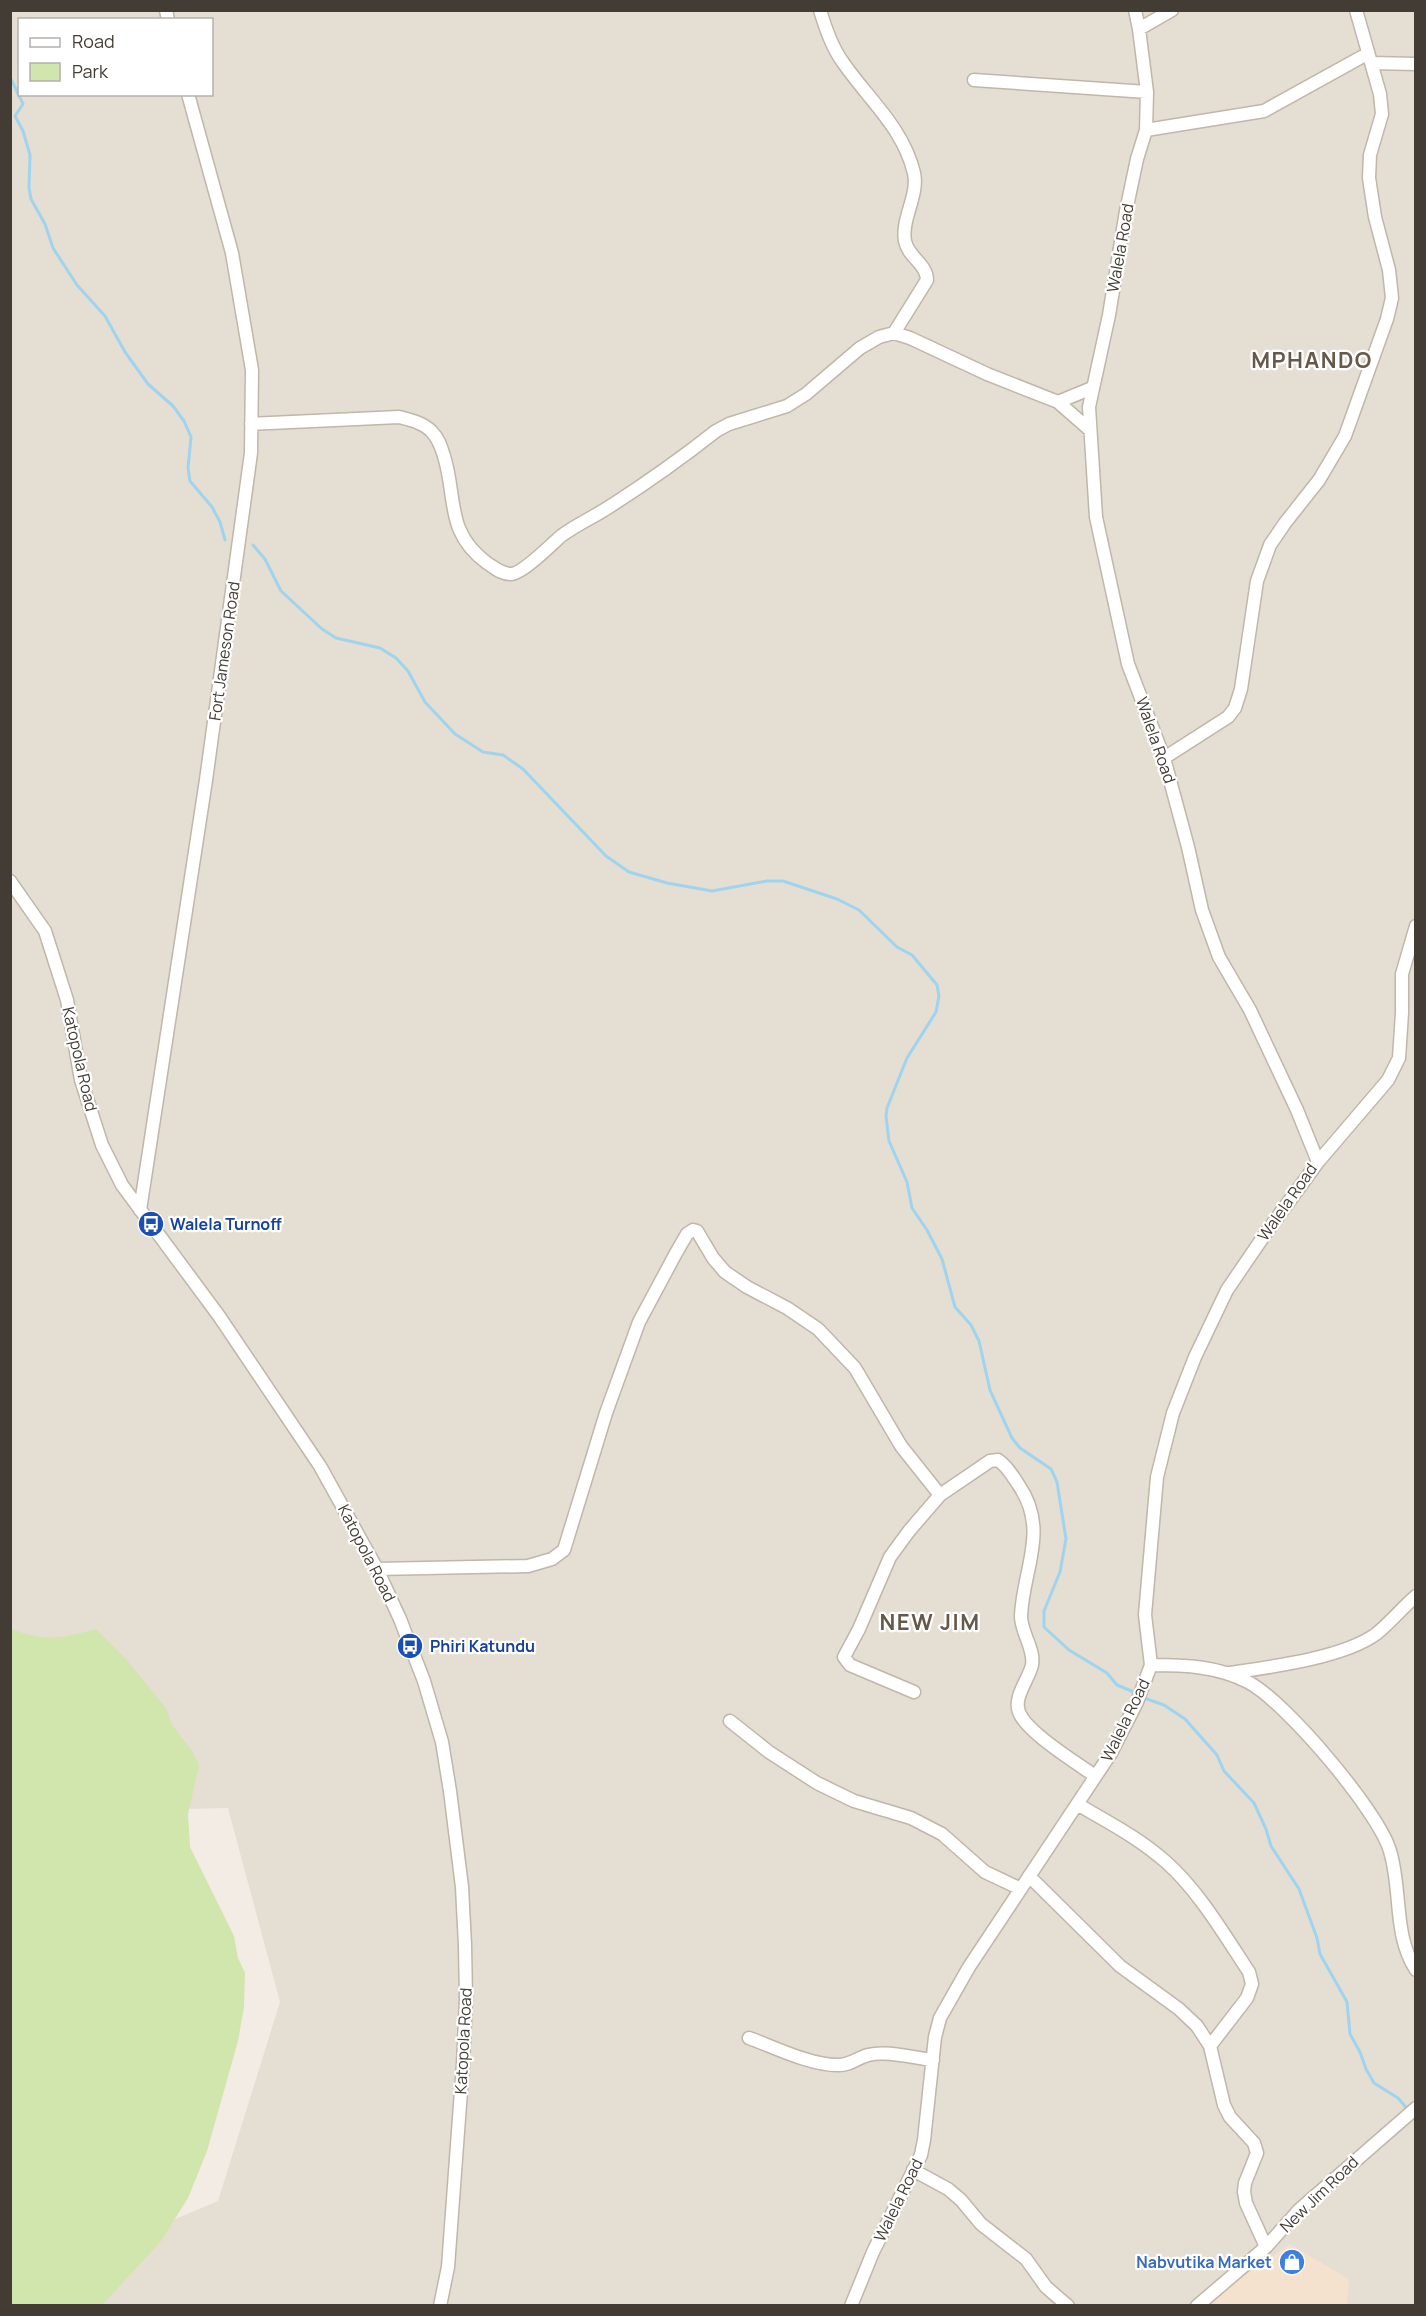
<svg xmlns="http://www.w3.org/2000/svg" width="1426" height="2316" font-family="Manrope,sans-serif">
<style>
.residential{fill:#e5ded2;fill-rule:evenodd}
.commercial{fill:#f4e1ce}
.green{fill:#d0e6ac}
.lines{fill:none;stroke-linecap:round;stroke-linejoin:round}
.stream{stroke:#9fd4ef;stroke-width:3}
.minor-casing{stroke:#c0b6a9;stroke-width:15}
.minor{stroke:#fff;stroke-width:12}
.labels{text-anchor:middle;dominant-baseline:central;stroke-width:4.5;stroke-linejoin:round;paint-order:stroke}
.street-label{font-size:16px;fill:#433c34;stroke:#fff}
.transit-label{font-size:16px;font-weight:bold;fill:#164399;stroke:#fff;text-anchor:start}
.shop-label{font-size:16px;font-weight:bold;fill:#366cbe;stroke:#fff;text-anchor:end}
.district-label{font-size:22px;font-weight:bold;letter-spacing:1.5px;fill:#66594b;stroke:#fff}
</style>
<rect width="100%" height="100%" fill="#f2ece4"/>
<!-- residential -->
<path class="residential" d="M10 11H1415V2305H84L116 2244 218 2201 280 2002 228 1808 11 1813ZM20 20H212V94H20Z"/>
<!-- commercial -->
<path class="commercial" d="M1290 2244 1349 2279 1347 2305 1201 2306Z"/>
<!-- green -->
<path class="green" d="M11 1629C47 1642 60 1639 96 1629L125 1658 157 1697 167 1710 172 1725 192 1751 199 1765 188 1814 190 1847 234 1936 238 1958 245 1973 244 2007 238 2041 207 2151 188 2198 161 2241 102 2305H11Z"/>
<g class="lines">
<!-- stream -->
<path class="stream" d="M10 77 23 104 15 116 23 131 30 155 29 188 31 199 45 224 53 248 77 285 105 316 125 352 148 384 173 406 184 421 191 437 188 468 190 481 212 507 220 522 225 540
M253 545 265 559 281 591 322 629 336 638 380 648 396 658 408 671 425 702 455 734 483 752 503 755 523 769 606 856 629 872 667 883 712 891 767 881H783L837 899 859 910 897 947 912 955 937 985 939 996 936 1012 907 1058 887 1108 886 1116 889 1141 907 1182 912 1208 927 1230 942 1259 955 1307 971 1325 979 1341 990 1390 1012 1438 1020 1448 1051 1469 1057 1482 1066 1539 1060 1572 1044 1611V1627L1069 1650 1107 1673 1117 1685 1134 1692
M1144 1698 1164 1705 1185 1719 1217 1755 1224 1771 1254 1803 1266 1829 1271 1846 1299 1889 1317 1938 1320 1954 1347 2002 1350 2034 1360 2052 1366 2069 1374 2083 1398 2098 1409 2111"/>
<!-- minor casing -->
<g class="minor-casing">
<path id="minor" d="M166 10 168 20
M820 10C825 27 832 47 842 61 867 98 903 127 914 173 919 195 901 219 905 241 908 257 927 264 927 280L894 333
M1135 10 1139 29 1147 92 1146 130 1137 159 1126 211 1109 315 1089 407 1096 517 1128 664 1164 758 1188 847 1202 910 1219 957 1250 1010 1297 1110 1318 1162
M1139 29 1172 10
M1371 63 1416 64
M974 80 1147 92
M1146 130 1264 111 1367 54
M1058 402 1092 388
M251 424 399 417C411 420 424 423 432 432 439 439 441 447 444 456 457 498 445 532 487 563 495 568 501 574 511 574 522 574 551 545 561 536 577 524 596 516 612 505 648 482 683 457 716 431L729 424 787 406 806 394 860 348 879 337 894 333 910 338 987 374 1058 402 1090 430
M1164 758 1228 717 1235 708 1241 689 1257 581 1270 545 1285 523 1319 480 1345 436 1387 319 1392 298 1389 270 1375 217 1369 178 1370 155 1382 114 1380 94 1356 10
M10 881 45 931 67 1000 81 1080 102 1145 122 1185 219 1316 320 1466 377 1569 400 1619 424 1681 442 1742 450 1791 462 1887 465 1945 466 1999 463 2064 448 2267 440 2306
M140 1210 206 780 251 453 252 370 232 253 188 94
M377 1569 528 1566 552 1559 564 1550 606 1413 639 1322 676 1253 687 1234 693 1230 697 1231 713 1258 725 1272 747 1287 787 1308 818 1329 855 1368 901 1446 940 1495
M1151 1665C1185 1665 1217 1666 1248 1682 1285 1701 1379 1812 1390 1851 1402 1890 1393 1935 1416 1970
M1230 1673C1270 1667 1343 1658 1376 1634 1390 1623 1402 1608 1416 1596
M914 1692 850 1665 844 1657 859 1629 890 1557 909 1531 940 1495 990 1461 998 1460C1007 1466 1012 1475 1018 1484 1050 1530 1023 1568 1021 1616 1021 1633 1035 1649 1032 1665 1029 1679 1013 1697 1019 1712 1026 1732 1077 1763 1095 1776
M730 1721 769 1752 817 1783 854 1801 911 1818 942 1834 985 1872 1021 1889
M1077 1804C1108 1822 1139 1838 1166 1862 1199 1891 1225 1936 1249 1972L1252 1984 1247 1998 1210 2046
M1029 1876 1120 1966 1179 2009 1197 2026 1210 2046 1224 2105 1230 2117 1254 2143 1257 2153 1245 2183 1244 2192 1246 2203 1266 2247
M749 2038C774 2047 810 2065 837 2065 849 2066 857 2058 868 2055 887 2050 913 2058 933 2060
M913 2170 948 2189 961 2200 981 2224 1026 2259 1046 2287 1068 2306
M851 2306 873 2252 921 2155 924 2140 935 2037 940 2018 969 1967 1111 1753 1137 1702 1151 1665 1145 1615 1157 1477 1173 1413 1195 1357 1227 1290 1268 1230 1318 1162 1388 1080 1399 1058 1402 1013V974L1416 926
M1197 2306 1266 2247 1299 2210 1416 2108"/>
</g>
<!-- minor -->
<use href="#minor" class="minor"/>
</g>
<!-- icons -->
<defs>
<g id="bus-disc" transform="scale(1.35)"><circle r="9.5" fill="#1a4fb4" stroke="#fff"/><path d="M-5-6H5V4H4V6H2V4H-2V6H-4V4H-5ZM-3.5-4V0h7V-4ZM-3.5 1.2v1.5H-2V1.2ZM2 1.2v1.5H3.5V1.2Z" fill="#fff"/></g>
<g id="shop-disc" transform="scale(1.35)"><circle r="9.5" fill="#3f7fe0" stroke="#fff"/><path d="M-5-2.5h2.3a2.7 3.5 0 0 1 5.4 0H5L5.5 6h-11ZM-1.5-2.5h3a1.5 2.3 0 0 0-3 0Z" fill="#fff"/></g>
</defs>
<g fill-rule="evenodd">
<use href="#bus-disc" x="151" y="1224"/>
<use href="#bus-disc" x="410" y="1646"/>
<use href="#shop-disc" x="1292" y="2262"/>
</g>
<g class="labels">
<!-- street labels -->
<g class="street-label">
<text transform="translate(1120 248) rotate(-80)">Walela Road</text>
<text transform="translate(224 651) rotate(-82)">Fort Jameson Road</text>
<text transform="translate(1156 740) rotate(71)">Walela Road</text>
<text transform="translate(80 1059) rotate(77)">Katopola Road</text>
<text transform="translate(1287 1202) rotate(-55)">Walela Road</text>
<text transform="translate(367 1553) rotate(63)">Katopola Road</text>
<text transform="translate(1125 1720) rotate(-64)">Walela Road</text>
<text transform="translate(463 2041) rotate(-87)">Katopola Road</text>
<text transform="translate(1319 2194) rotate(-44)">New Jim Road</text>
<text transform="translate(898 2200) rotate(-64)">Walela Road</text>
</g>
<!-- transit labels -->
<g class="transit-label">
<text x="170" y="1224">Walela Turnoff</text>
<text x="430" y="1646">Phiri Katundu</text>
</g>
<!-- shop labels -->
<g class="shop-label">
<text x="1272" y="2262">Nabvutika Market</text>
</g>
<!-- district labels -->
<g class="district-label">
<text x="1312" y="360">MPHANDO</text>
<text x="930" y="1622">NEW JIM</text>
</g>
</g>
<!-- border -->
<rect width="1426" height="2316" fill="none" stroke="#433c34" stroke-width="24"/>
<!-- legend -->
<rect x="18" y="18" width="195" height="78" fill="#ffffff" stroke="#b4b1ae" stroke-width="1.5"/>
<rect x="30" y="38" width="30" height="9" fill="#ffffff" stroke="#b4b1ae" stroke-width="1.5"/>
<text x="72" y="48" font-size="18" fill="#433c34">Road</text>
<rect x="30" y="63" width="30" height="18" fill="#d0e6ac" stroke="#b4b1ae" stroke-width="1.5"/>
<text x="72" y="78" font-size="18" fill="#433c34">Park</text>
</svg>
